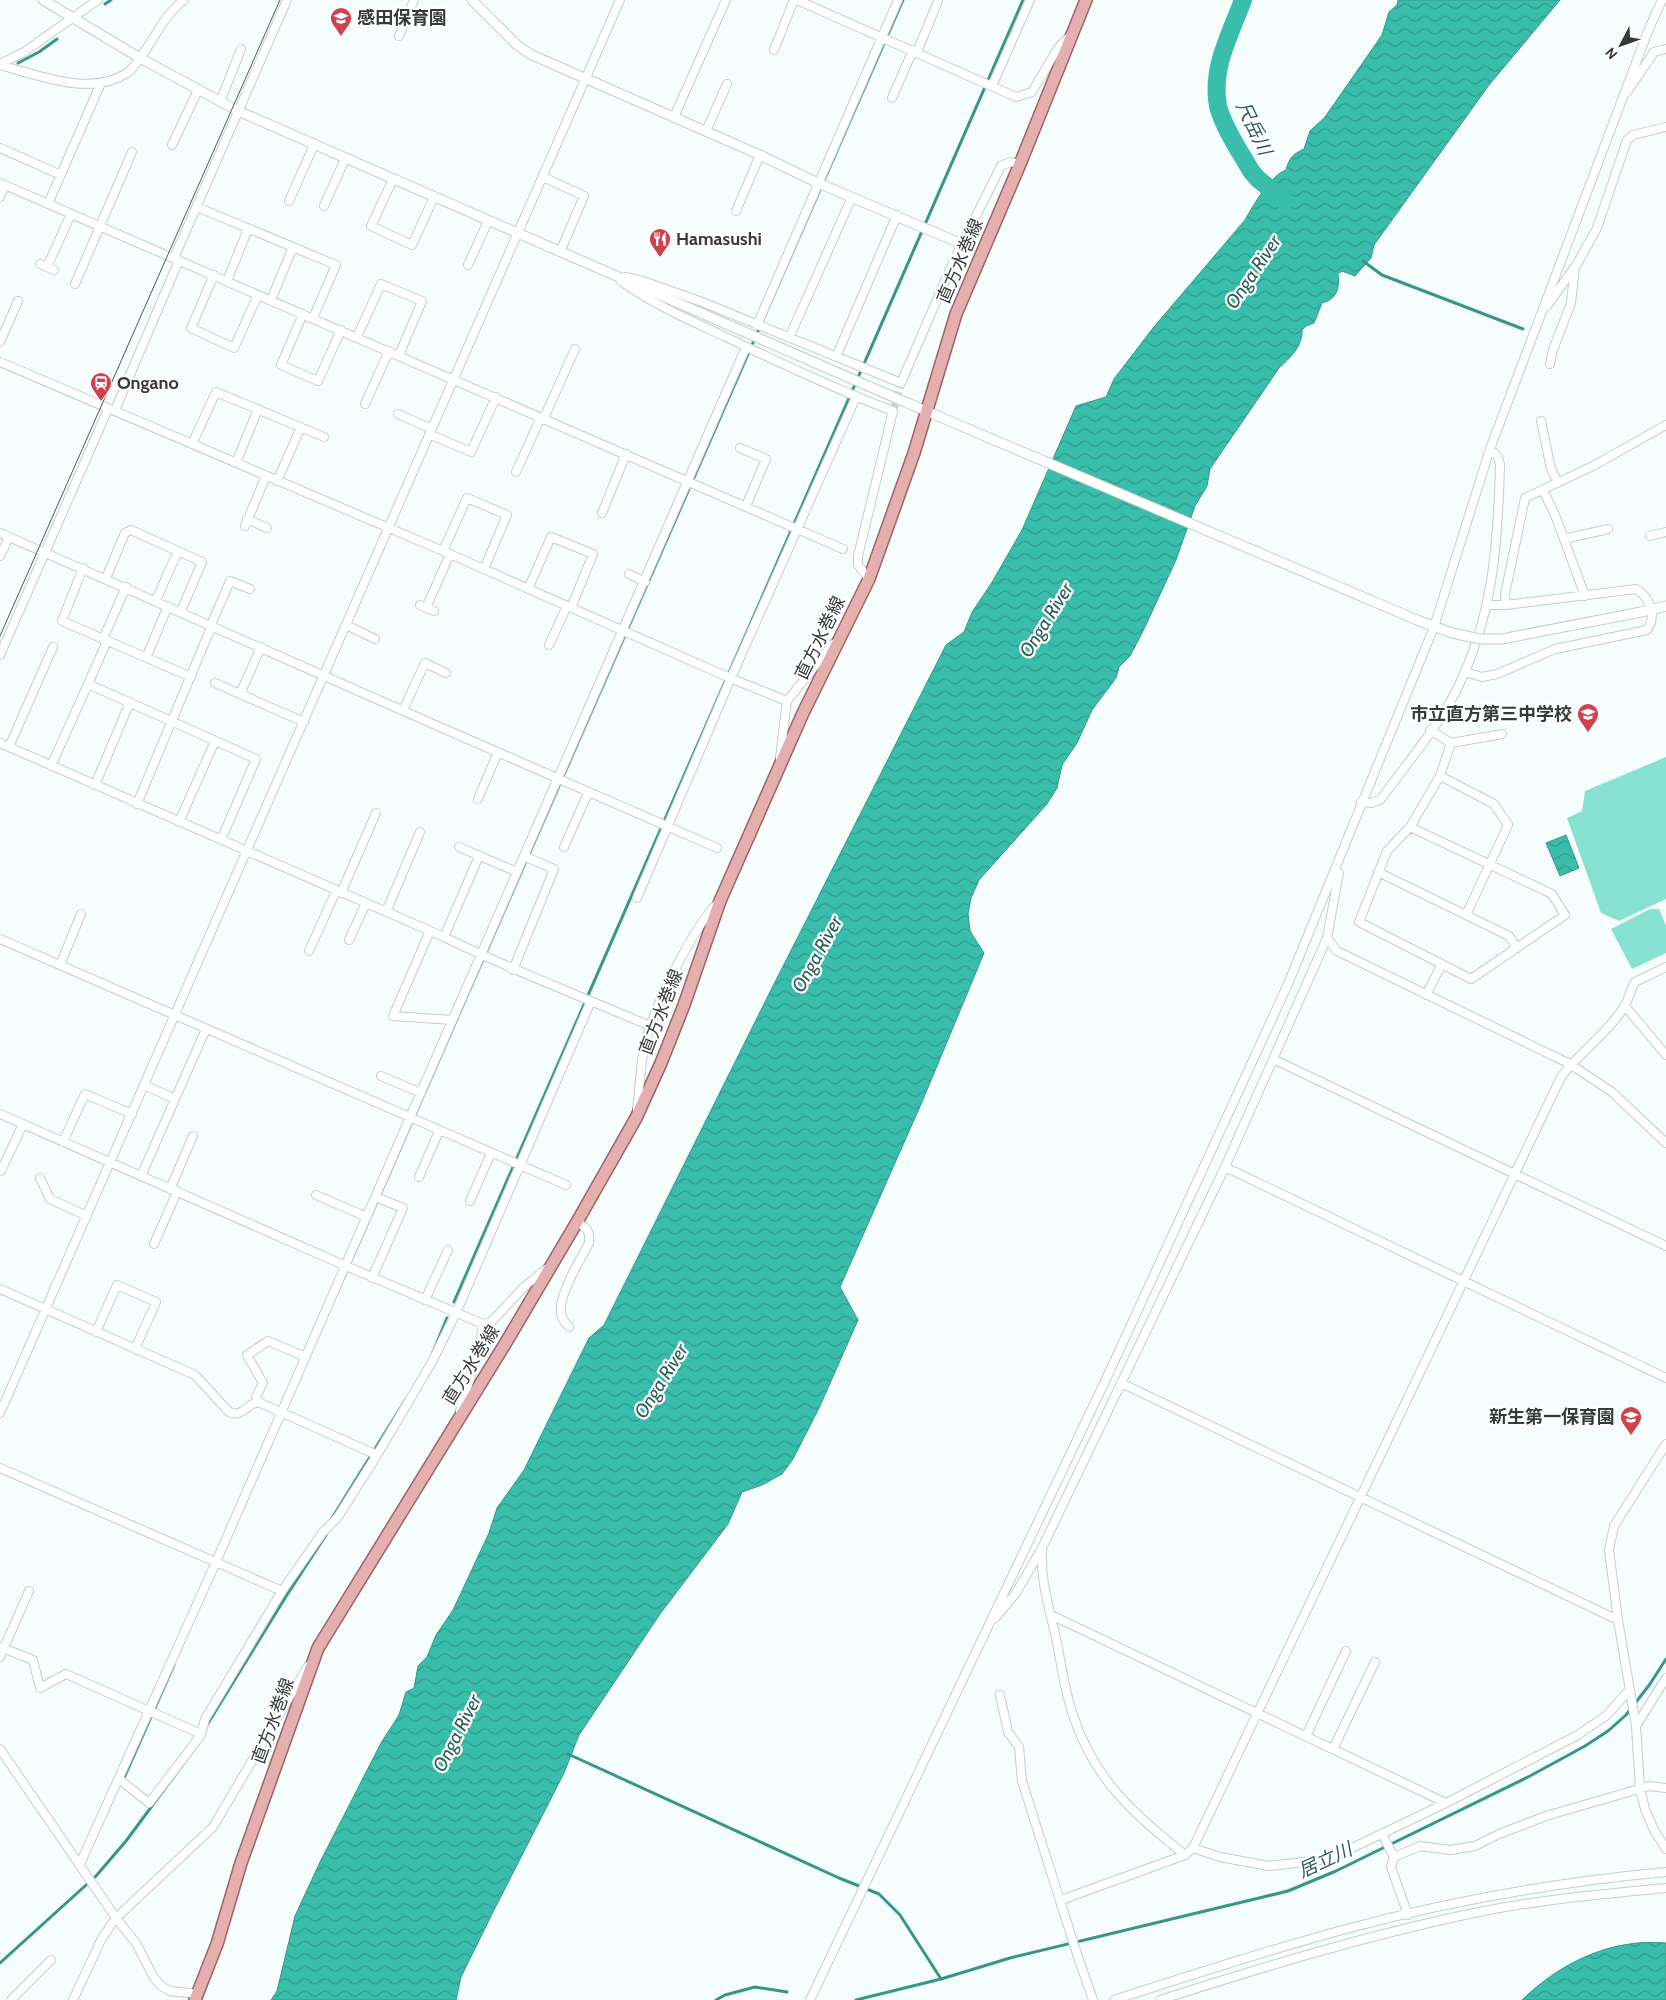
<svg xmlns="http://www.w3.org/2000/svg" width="1666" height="2000" font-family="Cabin,'Noto Sans JP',sans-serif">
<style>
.pitch{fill:#87e2d1}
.water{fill:url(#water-waves);stroke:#389689}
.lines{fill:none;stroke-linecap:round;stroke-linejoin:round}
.stream{stroke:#389689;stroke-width:3}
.river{stroke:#39beab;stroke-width:18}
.minor-tunnel{stroke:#cfd7d5;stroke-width:8;stroke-dasharray:8 4;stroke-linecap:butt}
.minor-casing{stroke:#c5cdcb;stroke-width:10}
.tertiary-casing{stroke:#c5cdcb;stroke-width:11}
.primary-casing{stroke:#9e6363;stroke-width:14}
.minor{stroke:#fff;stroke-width:8}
.tertiary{stroke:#fff;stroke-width:9}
.primary{stroke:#e6afaf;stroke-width:11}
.tram{stroke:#525656;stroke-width:1}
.tertiary-bridge-casing{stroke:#c5cdcb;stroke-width:11;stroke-linecap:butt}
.tertiary-bridge{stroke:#fff;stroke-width:9}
.labels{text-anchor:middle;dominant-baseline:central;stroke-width:4.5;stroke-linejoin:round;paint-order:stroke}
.poi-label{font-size:18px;font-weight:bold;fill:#373a3a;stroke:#fff;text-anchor:start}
.street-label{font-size:18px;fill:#373a3a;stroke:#fff}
.water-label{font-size:19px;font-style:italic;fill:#2a5e56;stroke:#fff}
</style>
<defs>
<pattern id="water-waves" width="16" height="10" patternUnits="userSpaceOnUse" patternTransform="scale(1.25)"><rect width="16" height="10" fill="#39beab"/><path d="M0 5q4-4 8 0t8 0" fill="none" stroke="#319b8c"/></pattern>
</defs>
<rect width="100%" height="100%" fill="#f5fefc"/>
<!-- pitch -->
<path class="pitch" d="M1666 757V899L1619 921 1601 913 1567 818 1582 811 1585 791Z
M1650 909H1659L1666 926V953L1632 969 1611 929Z"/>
<!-- water -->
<path class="water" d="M1398 0H1560L1489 85 1374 245 1371 258 1355 276 1342 271 1338 274C1340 288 1337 299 1322 303L1314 323 1306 326 1302 330C1303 346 1290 358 1279 368L1210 469 1207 486 1195 506 1176 560 1144 629 1130 656 1119 667 1116 678 1092 710 1077 743 1062 765 1057 788 1047 804 979 880 971 898 968 914 970 931 984 953 922 1102 840 1287 858 1320 820 1406 793 1459 782 1474 762 1485 742 1492 728 1524 660 1614 579 1735 564 1773 493 1912 461 1977 456 2000H271L277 1991 295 1916 320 1862 381 1743 399 1715 406 1692 414 1688 418 1666 427 1657 436 1635 453 1610 489 1533 497 1508 524 1470 589 1338 604 1325 771 990 946 645 964 632 972 612 991 584 1022 530 1076 406 1106 397 1114 379 1153 328 1245 220C1254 204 1270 176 1286 170 1289 158 1293 154 1304 149L1310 131 1325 117 1382 35 1389 12 1397 5Z
M1566 835 1579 868 1560 876 1546 843Z
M1666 1943V2000H1522C1560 1963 1611 1938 1666 1943Z"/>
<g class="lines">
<!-- stream -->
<path class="stream" d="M105 4 111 0
M18 63 39 52 57 39
M1363 261 1382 275 1523 329
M337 1293 903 0
M454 1302 1023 0
M431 1357 447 1318
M332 1518 406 1399
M207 1725 285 1598 326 1535
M568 1754 839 1878 879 1894 900 1915 941 1979
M124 1778 174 1665
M0 1963 96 1876 126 1841 198 1744
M716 2000 725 1995 755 1987 787 1992
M856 2000 941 1979 1010 1958 1288 1891 1336 1871 1530 1776 1585 1746 1608 1731 1626 1715 1650 1684 1666 1659"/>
<!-- river -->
<path class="river" d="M1243 0C1230 35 1211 68 1218 106 1223 127 1241 153 1251 171L1258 179 1285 201"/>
<!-- minor-tunnel -->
<path class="minor-tunnel" d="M893 411 901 383"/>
<!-- minor casing -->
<g class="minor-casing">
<path id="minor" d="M797 0 1016 97 1032 92 1058 48 1071 35
M399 36 414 0
M774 50 794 0
M917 52 938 1
M0 64 24 52 98 0
M0 65C38 75 91 97 127 73 133 69 138 61 142 55 156 36 165 14 184 0
M992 86 1030 0
M1627 92 1654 52 1666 49
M892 98 913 50
M220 102 241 49
M674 117 726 0
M706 131 727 84
M172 145 198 90
M0 148 61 175
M543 177 584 196 560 252
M393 179 371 226 412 245 434 197
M0 183 843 549
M0 197 5 185
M289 201 314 145
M48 204 101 83
M324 206 345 159
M197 207 336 265 313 318
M736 211 760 155
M174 258 287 0
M40 264 54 270
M468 265 488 221
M47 267 71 214
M214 275 191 328 234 348 258 295
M625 277 643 281 702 302 901 383 954 260 1001 166 1010 162 1020 164
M227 281 248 229
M621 281C654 305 692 321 728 338 782 364 837 390 893 411L858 556V565L869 579
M75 284 132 152
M271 300 293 247
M1547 306 1577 264 1597 228 1627 140 1633 135 1666 127
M303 314 281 365 318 381 341 330
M757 325 898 0
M357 337 381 284 422 301 399 355
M789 338 852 197
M0 342 18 301
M836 357 897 215
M0 362 443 551 730 678 787 701
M1550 364 1553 350 1571 303 1575 267
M365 404 389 351
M115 410 179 260
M398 414 432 429
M544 418 575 349
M1541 421 1551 469 1558 483
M429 434 471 452 496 397
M192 444 216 392 324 437
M740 448 766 459 746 506
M236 463 258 409
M516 472 541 417
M277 481 301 427
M1543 490 1555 515 1585 596
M602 513 626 454
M247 519 267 528
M245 526 266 476
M0 533C240 637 477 745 717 848
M1650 536 1666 532
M1564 539 1608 529
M443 551 467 498 507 515 484 569
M0 556 9 537
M83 568 62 621 191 677
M629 574 645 582
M106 578 125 533 131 530 202 562 181 611
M528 589 551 537 593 554 571 608
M156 600 178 551
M420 605 434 611
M1506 605 1505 594 1525 498 1593 466 1666 425
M426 608 450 554
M211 625 230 581 250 589
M346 625 375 639
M103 639 126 587
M549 645 567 606
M0 655 108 409
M146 658 168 606
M1465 672 1482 677 1497 674 1555 649 1647 630C1657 616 1650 597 1636 589L1506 605H1487
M215 683 304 722
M88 684 107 641
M240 694 261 647
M403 710 425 663 446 673
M1430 730 1451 743 1502 734
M0 743 444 937C511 970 581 996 650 1026
M9 747 53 647
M780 758 787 701 833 644
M51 766 88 684 256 759 221 840
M1440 776 1494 804 1508 825 1466 915
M95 785 130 702
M478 799 498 752
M1361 802 1372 803 1381 799C1405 766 1437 728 1455 693 1493 618 1498 546 1500 464L1498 457 1490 449
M137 804 212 625
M179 822 215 741
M1410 827 1552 894 1565 915 1471 979 1359 922 1387 851 1410 827 1440 776 1451 743
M459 847 517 872
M564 847 588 793
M1378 872 1509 936 1517 948
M341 893 376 813
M637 898 731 678 856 397
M386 912 420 832
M430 931 393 1016 452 1020
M444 937 479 856
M1327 938 1337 951 1570 1064 1612 1092 1666 1143
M0 939 566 1185
M349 940 366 903
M309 951 336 891
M60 965 81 914
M513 970 554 869 524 856
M1426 995 1442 964
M1625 1006 1666 1055
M1273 1059 1666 1246
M381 1076 421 1093
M144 1085 175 1099
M637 1109C640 1088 640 1065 645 1044 653 1009 693 927 718 903
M0 1114 346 1266 483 1324 491 1322 524 1287 546 1269
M63 1142 85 1094 132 1114
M1225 1167 1666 1378
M1 1171 23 1124
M141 1176 206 1029
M419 1177 439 1131
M40 1178 50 1199 87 1216
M170 1189 193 1136
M316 1195 367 1217
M470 1201 491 1153
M154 1244 177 1192
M372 1278 403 1208 376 1197
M0 1289 195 1375 229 1412C242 1418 247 1404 258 1402L377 1455
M425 1300 448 1250
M569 1327C567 1324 563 1321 562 1317 555 1299 581 1259 589 1243 590 1230 587 1228 577 1222
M96 1332 117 1285 156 1302 135 1349
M1121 1383 1618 1620
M258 1402 256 1397 263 1383 247 1355 268 1341 306 1357
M460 1411 480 1347 483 1324
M0 1413 620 0
M1666 1444 1614 1526 1609 1550 1618 1620 1636 1726 1640 1788 1645 1809 1654 1830 1666 1849
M0 1468 282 1591
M1042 1548C1040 1580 1049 1607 1056 1638 1061 1662 1064 1688 1072 1712 1093 1779 1132 1812 1185 1855L1193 1848 1561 1077C1580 1052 1607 1034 1624 1007 1629 1000 1630 990 1635 982L1666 967
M1051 1615 1446 1803
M995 1618 1016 1593 1042 1548 1225 1167 1327 938 1339 873
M0 1647 33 1660 40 1688 66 1674 201 1734
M0 1657 29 1591
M1000 1695 1008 1732 1019 1747 1022 1781 1077 1954 1093 2000
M1636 1726 1666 1678
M1306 1736 1346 1651
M0 1749 116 1918 136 1943 154 1978 161 1986 170 1991 198 1994
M1333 1749 1375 1662
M119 1779 149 1803 195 1743 201 1734 205 1719 282 1591 323 1532 338 1517 377 1455 432 1362 456 1313 591 1001
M1382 1834 1394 1857 1420 1846 1450 1850 1475 1846 1499 1834 1546 1816 1649 1786 1666 1788
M1193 1848 1220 1857 1269 1866 1329 1859 1446 1803 1578 1735 1607 1715 1630 1689
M1394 1857 1391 1867 1408 1915
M80 1864 216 1562 746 347
M1061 1900 1185 1855
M11 2000 51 1960
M73 2000 102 1938 116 1918 213 1827 308 1666
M810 2000 1107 1377 1288 984 1434 627 1490 449 1648 31 1662 0
M1114 2000C1191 1975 1268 1950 1346 1929 1450 1901 1558 1882 1666 1872
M1160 2000C1263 1967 1368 1935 1474 1913 1537 1900 1602 1894 1666 1888"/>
</g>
<!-- tertiary casing -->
<g class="tertiary-casing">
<path id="tertiary" d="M43 0 140 58 238 111 724 323
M472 0 517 45 532 55 760 155 818 183 962 244
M905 402 1417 620 1452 633
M1641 612 1666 606"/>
</g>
<!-- primary casing -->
<g class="primary-casing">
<path id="primary" d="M195 2000 217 1944 241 1863 318 1648 505 1344 577 1222 636 1118 661 1063 684 1005 720 901 803 713 869 579 914 453 956 314 1020 164 1086 0"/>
</g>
<!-- minor -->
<use href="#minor" class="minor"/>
<!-- tertiary -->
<use href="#tertiary" class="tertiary"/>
<!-- primary -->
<use href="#primary" class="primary"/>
<!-- tram -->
<path class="tram" d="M0 636 280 0"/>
<!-- tertiary-bridge casing -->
<g class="tertiary-bridge-casing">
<path id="tertiary-bridge" d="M724 323 905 402
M1452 633 1480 639H1502L1641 612"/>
</g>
<!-- tertiary-bridge -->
<use href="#tertiary-bridge" class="tertiary-bridge"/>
</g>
<!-- icons -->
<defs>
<g id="school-pin" transform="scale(1.125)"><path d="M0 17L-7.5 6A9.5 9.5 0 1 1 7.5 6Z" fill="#d1414d" stroke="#fff"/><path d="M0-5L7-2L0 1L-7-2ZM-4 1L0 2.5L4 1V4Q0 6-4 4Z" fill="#fff"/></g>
<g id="restaurant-pin" transform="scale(1.125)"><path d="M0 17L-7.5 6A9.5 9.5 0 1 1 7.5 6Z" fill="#d1414d" stroke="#fff"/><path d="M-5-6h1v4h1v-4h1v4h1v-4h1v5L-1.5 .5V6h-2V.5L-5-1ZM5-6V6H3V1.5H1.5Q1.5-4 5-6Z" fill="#fff"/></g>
<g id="station-pin" transform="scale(1.125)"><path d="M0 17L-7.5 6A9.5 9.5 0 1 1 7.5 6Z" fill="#d1414d" stroke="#fff"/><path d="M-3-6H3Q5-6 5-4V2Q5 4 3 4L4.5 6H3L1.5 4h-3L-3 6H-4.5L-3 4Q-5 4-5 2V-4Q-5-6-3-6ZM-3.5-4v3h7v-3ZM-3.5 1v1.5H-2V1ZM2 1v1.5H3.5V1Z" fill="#fff"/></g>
</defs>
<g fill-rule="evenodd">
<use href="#school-pin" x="341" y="18"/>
<use href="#restaurant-pin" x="660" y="239"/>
<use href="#station-pin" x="101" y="383"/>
<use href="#school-pin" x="1588" y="714"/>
<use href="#school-pin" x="1631" y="1417"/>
</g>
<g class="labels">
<!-- poi labels -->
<g class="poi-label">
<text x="357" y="18">感田保育園</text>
<text x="676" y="239">Hamasushi</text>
<text x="117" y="383">Ongano</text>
<text x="1572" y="714" text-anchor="end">市立直方第三中学校</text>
<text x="1615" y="1417" text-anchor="end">新生第一保育園</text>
</g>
<!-- street labels -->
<g class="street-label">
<text transform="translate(960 261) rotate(-67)">直方水巻線</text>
<text transform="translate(820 638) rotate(-64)">直方水巻線</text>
<text transform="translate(661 1012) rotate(-69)">直方水巻線</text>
<text transform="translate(471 1365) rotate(-58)">直方水巻線</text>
<text transform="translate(273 1721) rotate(-70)">直方水巻線</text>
</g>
<!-- water labels -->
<g class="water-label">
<text transform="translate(1254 128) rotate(64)">尺岳川</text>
<text transform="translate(1253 272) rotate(-56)">Onga River</text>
<text transform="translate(1046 620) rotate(-58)">Onga River</text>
<text transform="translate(817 954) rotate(-61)">Onga River</text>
<text transform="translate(661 1381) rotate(-58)">Onga River</text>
<text transform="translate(457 1733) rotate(-63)">Onga River</text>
<text transform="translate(1325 1860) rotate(-25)">居立川</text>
</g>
</g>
<!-- north arrow -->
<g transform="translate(1621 45) rotate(229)" stroke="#ffffff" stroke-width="4" paint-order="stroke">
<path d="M0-4L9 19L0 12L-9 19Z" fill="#373a3a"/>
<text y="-8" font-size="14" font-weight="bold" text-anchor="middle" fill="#373a3a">N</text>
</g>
</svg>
